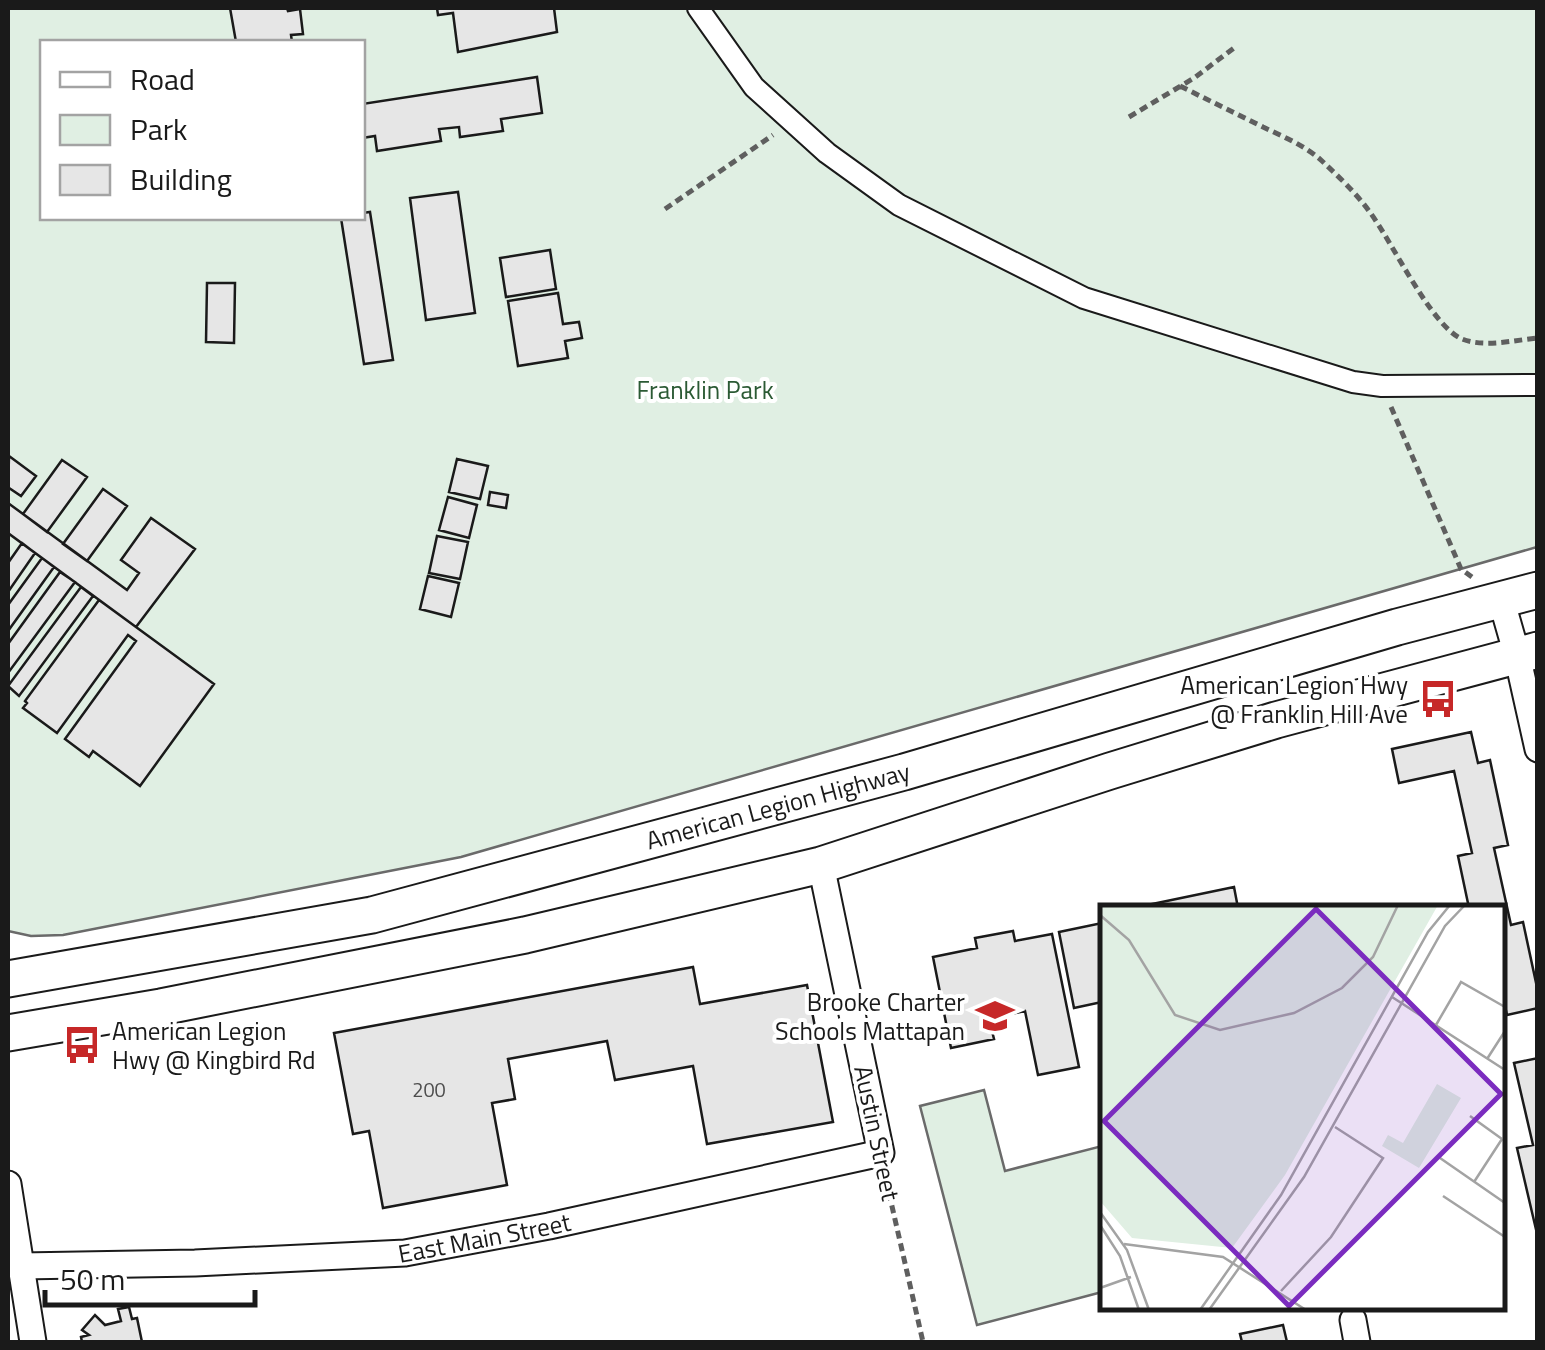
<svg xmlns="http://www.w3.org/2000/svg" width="1545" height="1350" font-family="'Titillium Web',sans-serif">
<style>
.green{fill:#e0efe3;stroke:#6a6a6a;stroke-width:2.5;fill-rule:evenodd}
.building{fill:#e6e6e6;stroke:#1a1a1a;stroke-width:2.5}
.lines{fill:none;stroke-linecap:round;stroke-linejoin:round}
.pedestrian-casing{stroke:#1a1a1a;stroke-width:24}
.minor-casing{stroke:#1a1a1a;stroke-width:29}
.secondary-casing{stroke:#1a1a1a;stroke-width:39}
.path{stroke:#5f5f5f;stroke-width:5;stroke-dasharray:8 5;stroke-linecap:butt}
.pedestrian{stroke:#fff;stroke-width:20}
.minor{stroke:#fff;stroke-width:25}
.secondary{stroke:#fff;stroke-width:35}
.labels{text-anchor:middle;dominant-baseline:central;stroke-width:8;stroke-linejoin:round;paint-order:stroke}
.number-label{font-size:20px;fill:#4d4d4d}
.park-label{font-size:25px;fill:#2b5a34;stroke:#fff}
.poi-label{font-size:25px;fill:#1a1a1a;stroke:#fff;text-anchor:end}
.street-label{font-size:25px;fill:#1a1a1a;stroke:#fff}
.inset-road{fill:none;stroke:#a3a3a3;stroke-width:2.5}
.view{fill:#7b2cbf;fill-opacity:0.15;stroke:#7b2cbf;stroke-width:5}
.inset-edge{fill:none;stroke:#1a1a1a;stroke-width:5}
</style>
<rect width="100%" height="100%" fill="#fff"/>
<!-- green -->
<path class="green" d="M8 8H1537V547L461 857 63 935 31 936 8 931ZM42 42H362V218H42Z
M984 1090 1005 1171 1102 1146V1292L977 1325 920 1106Z"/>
<!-- building -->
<path class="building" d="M230 8H287L288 11 300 9 303 34 291 35 292 42H236Z
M437 8H554L557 32 458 52 453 13 438 15Z
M537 77 542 113 501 119 503 131 460 137 459 127 439 129 441 141 377 151 375 136 362 138V104Z
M458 192 475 313 426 320 410 198Z
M370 212 393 360 364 364 341 218H362V213Z
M550 250 556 289 506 297 500 258Z
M207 283H235L234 343 206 342Z
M558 293 563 324 579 322 582 338 565 341 568 358 518 366 508 301Z
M9 456 36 476 21 496 9 488 8 491Z
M457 459 488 466 480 499 449 492Z
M62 460 87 477 47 532 23 514Z
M103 489 127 506 87 561 63 544Z
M490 492 508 495 506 508 488 505Z
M448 497 477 505 469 538 439 530Z
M8 503 127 590 139 573 121 560 151 518 195 549 136 627 8 533Z
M437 536 468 542 460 579 429 573Z
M22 543 35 553 8 592V563Z
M42 558 54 567 8 631V605Z
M60 572 75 582 8 673V644Z
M428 576 459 583 451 617 420 609Z
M81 587 93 596 19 696 8 686Z
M99 600 214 684 140 786 93 751 89 757 65 739 136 641 128 635 57 733 23 708 27 703 25 701Z
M1471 732 1478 763 1490 760 1508 845 1494 848 1511 925 1523 922 1538 992V1008L1507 1015 1502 993V908H1469L1458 856 1472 853 1454 771 1399 783 1392 749Z
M1234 887 1238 908H1133Z
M1102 923V1002L1074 1008 1059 932Z
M1013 931 1015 941 1052 934 1079 1067 1038 1075 1025 1011 989 1019 994 1039 951 1048 933 957 977 948 975 938Z
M693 967 700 1004 807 985 833 1122 707 1144 693 1066 615 1080 607 1041 508 1059 515 1099 492 1103 507 1185 383 1208 369 1131 353 1134 334 1033Z
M1538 1058V1238L1517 1148 1533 1145 1514 1063Z
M129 1307 132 1319 137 1318 142 1342H82L81 1337 89 1335 82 1330 95 1315 105 1325 121 1321 118 1309Z
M1283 1325 1287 1342H1242L1240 1334Z"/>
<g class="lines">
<!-- pedestrian casing -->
<g class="pedestrian-casing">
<path id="pedestrian" d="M698 8 754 87 827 153 899 205 1084 298 1353 382 1382 386 1538 385"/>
</g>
<!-- minor casing -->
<g class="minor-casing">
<g id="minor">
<path d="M1501 599 1517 655 1538 749"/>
<path d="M8 1184 33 1342"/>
<path id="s1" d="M21 1266 195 1263 405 1253 549 1226 881 1153 821 865"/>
<path d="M1353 1320 1357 1342"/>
</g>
</g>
<!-- secondary casing -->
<g class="secondary-casing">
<g id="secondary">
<path id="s2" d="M8 979 372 915 904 772 1397 627 1538 590"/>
<path d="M8 1033 161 1007 525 935 821 865 1110 771 1276 720 1538 650"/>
</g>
</g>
<!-- path -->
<path class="path" d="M1180 86C1208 100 1235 113 1263 127 1282 136 1306 146 1322 161 1338 176 1356 193 1369 211 1392 241 1431 326 1462 339 1485 348 1514 340 1538 338
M1129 117 1194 78 1234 48
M665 209 773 135
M1391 407 1461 569 1472 577
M886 1180 923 1342"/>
<!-- pedestrian -->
<use href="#pedestrian" class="pedestrian"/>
<!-- minor -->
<use href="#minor" class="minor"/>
<!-- secondary -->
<use href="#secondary" class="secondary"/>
</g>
<!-- icons -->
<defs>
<g id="bus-bare" transform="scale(3)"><path d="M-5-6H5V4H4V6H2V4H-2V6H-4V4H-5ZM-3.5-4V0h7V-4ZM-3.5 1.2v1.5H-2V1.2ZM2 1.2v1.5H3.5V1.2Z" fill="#c62828" stroke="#fff" stroke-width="2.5" paint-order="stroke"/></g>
<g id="school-bare" transform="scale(3)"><path d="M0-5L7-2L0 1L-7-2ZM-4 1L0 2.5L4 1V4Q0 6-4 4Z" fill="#c62828" stroke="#fff" stroke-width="2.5" paint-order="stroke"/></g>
</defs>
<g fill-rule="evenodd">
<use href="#bus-bare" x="1438" y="699"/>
<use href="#school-bare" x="995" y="1016"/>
<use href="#bus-bare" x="82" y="1045"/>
</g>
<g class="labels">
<!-- number labels -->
<g class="number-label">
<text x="429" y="1089">200</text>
</g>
<!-- park labels -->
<g class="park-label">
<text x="705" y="390">Franklin Park</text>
</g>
<!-- poi labels -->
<g class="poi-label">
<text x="1408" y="685">American Legion Hwy<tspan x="1408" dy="29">@ Franklin Hill Ave</tspan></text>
<text x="965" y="1002">Brooke Charter<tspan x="965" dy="29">Schools Mattapan</tspan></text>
<text x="112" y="1031" text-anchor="start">American Legion<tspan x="112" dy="29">Hwy @ Kingbird Rd</tspan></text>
</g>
<!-- street labels -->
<g class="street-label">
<text stroke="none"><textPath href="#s2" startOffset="790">American Legion Highway</textPath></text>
<text transform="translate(877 1133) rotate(78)">Austin Street</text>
<text stroke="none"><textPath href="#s1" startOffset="465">East Main Street</textPath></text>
</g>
</g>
<!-- overview -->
<g transform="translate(1100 905)">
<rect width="405" height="405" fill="#fff"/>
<path d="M0 0H338L185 270 132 343 32 333 0 296ZM337 179 361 193 319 263 282 241 288 230 303 238Z" fill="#e0efe3"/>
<path class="inset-road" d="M0 10 29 35 75 110 120 125 194 108 242 83 273 52 298 0M292 92 405 165M336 120 361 77 405 102M387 154 405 126M370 211 402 234M340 253 405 298M374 277 402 234M343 291 405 332M0 307 27 345 49 405M0 320 20 351 39 405M24 339 123 352 206 405M0 383 31 372M181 386 231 332 283 253 235 222M100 405 181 290 328 27 350 0M109 405 204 272 345 21 365 0"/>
<path class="view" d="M216 4 401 189 189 401 4 216Z"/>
<rect width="405" height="405" class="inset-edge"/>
</g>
<!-- border -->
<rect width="1545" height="1350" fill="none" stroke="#1a1a1a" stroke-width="20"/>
<!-- legend -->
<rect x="40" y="40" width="325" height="180" fill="#ffffff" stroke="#a3a3a3" stroke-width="2.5"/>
<rect x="60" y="72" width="50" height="15" fill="#ffffff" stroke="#a3a3a3" stroke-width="2.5"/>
<text x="130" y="90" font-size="30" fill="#1a1a1a">Road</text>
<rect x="60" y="115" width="50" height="30" fill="#e0efe3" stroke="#a3a3a3" stroke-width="2.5"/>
<text x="130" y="140" font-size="30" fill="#1a1a1a">Park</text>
<rect x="60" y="165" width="50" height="30" fill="#e6e6e6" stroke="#a3a3a3" stroke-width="2.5"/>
<text x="130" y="190" font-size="30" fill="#1a1a1a">Building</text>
<!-- scale -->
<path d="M45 1290v15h210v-15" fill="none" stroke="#1a1a1a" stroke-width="5"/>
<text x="60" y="1290" font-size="30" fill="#1a1a1a" stroke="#ffffff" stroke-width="8" paint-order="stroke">50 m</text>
</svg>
